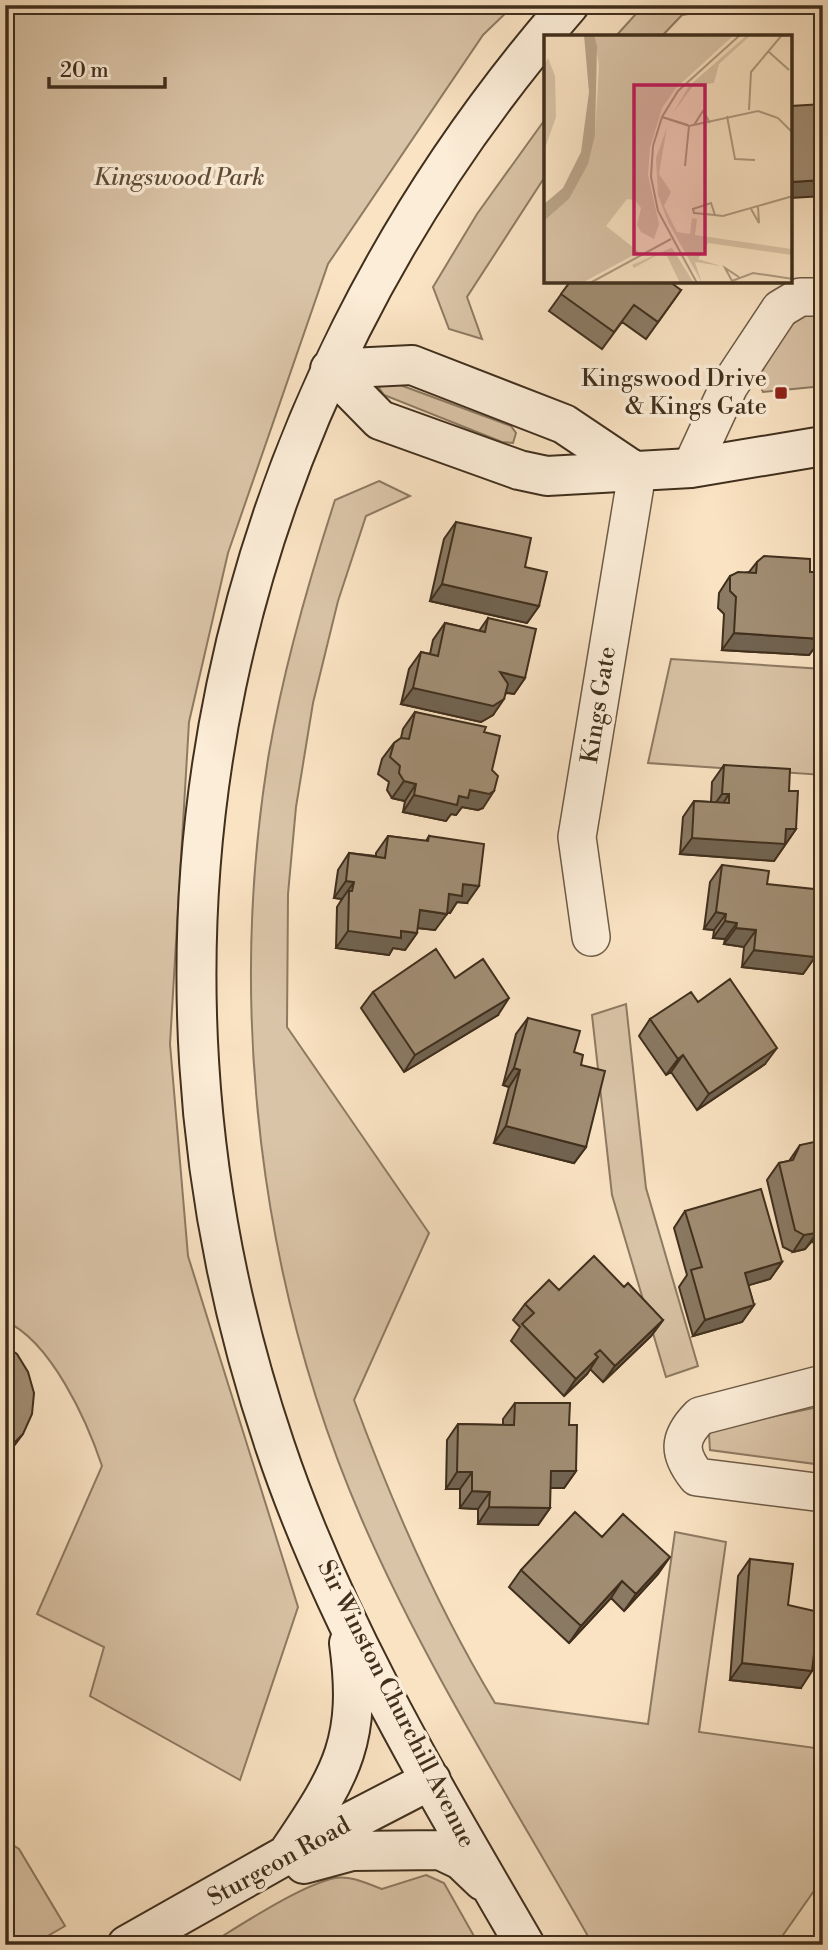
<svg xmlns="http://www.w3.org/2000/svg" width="828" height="1950" font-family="'Libre Bodoni',serif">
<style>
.green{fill:#dac4a7;stroke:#8d7a62;stroke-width:2}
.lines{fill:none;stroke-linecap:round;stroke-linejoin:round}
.street-casing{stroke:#6e5c46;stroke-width:40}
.secondary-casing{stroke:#402f1d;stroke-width:42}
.street{stroke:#fcedd8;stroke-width:37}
.secondary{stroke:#fcedd8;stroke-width:38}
.wall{fill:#8a7963;stroke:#402f1d;stroke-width:2}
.shaded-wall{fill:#716350;stroke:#402f1d;stroke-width:2}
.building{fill:#a18d73;stroke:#402f1d;stroke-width:2}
.poi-dot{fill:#8f2418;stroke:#fcedd8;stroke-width:2.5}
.labels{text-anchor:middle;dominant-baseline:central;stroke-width:7;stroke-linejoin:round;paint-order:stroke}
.park-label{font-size:24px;font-style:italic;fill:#5f4d39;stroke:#fcedd8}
.poi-label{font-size:24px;fill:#402f1d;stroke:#fcedd8;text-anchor:end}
.street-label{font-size:24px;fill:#402f1d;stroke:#fcedd8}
.inset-road{fill:none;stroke:#b09b81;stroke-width:2}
.view{fill:#c2185b;fill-opacity:0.15;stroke:#c2185b;stroke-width:3.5}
.inset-edge{fill:none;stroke:#402f1d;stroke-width:3.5}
</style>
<rect width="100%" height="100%" fill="#fae3c3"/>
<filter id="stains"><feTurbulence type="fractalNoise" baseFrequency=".00286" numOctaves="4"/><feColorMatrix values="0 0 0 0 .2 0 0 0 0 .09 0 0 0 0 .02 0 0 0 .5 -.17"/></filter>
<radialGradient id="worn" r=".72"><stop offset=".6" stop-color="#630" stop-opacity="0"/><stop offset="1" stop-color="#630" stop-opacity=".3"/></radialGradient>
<!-- green -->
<path class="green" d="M5 5H514L483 35 328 264 228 553 189 722 170 1044 188 1256 298 1607 240 1780 90 1696 104 1647 37 1614 102 1466C87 1421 51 1341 5 1321Z
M644 5H742L682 15 661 37H615Z
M546 118V175L467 297 482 339 449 329 433 287 477 214Z
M805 314H814L823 321V386L763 392 758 381C766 360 785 326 805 314Z
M392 382 511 426 516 433 513 443 502 442 384 395 379 388 381 384Z
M379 481 410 496 366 516 338 601 313 703 296 807 288 894 287 1027 429 1233 354 1400C393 1506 437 1607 495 1703L648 1724 675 1532 726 1542 699 1732 823 1749V1878L776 1945H593C514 1805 426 1668 362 1520 259 1282 227 1008 269 753 284 666 308 583 335 500Z
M671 659 823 669V775L648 763Z
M626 1004 646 1188 698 1366 666 1377 612 1195 592 1015Z
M823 1406V1465L710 1450 709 1434 717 1428Z
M5 1840 19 1849 65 1926 32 1945H5Z
M426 1875 444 1883 479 1945H208C241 1925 299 1886 335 1878 351 1875 368 1884 382 1889Z"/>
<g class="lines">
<!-- street casing -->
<g class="street-casing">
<path id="street" d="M691 468 729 386 780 309 800 297H823
M591 937 577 837 637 473
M823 1384 700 1416C678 1438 678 1453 697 1477L823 1493"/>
</g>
<!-- secondary casing -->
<g class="secondary-casing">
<path id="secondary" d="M330 369 380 420 519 470 547 476 691 468 823 446
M330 369 412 365 564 424 637 473
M290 1850C343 1772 362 1739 349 1643
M304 1864 352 1851 440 1850 461 1860 483 1881
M127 1945 288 1854 431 1780
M525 1945C432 1785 334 1622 275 1446 103 938 219 407 569 5"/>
</g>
<!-- street -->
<use href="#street" class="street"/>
<!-- secondary -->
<use href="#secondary" class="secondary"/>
</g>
<!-- wall -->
<path class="wall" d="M570 282 681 290 646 339 622 322 602 349 549 311Z
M456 522 525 567 539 606 527 623 430 601 444 539Z
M757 562 810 572 822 626 821 639 809 655 722 650 724 614 718 608 719 593 730 576 749 572Z
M488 618 525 678 514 694 506 693 493 715 481 722 401 704 409 669 421 652 430 654 433 640 445 623 479 631Z
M415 712 484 732 483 808 478 810 462 807 456 815 451 814 446 821 403 812 405 801 392 798 387 790 389 782 378 774 382 759 394 743 401 738 403 729Z
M724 765 789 791 796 829 774 861 680 854 683 817 694 801 711 802 712 782Z
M388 836 426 841 429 836 467 903 457 902 450 913 447 912 435 930 417 928V933L405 950 393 948 389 955 336 948 337 907 342 899 334 898 338 870 349 853 376 856V853Z
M722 865 767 884 815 957 803 974 742 967 744 947 724 944 725 939 713 938 714 930 704 929 710 882Z
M455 978 498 1015 404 1072 361 1008 373 992Z
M698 1002 765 1064 697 1110 671 1072 666 1075 639 1036 650 1019Z
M528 1018 574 1052 586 1147 574 1163 494 1143 509 1087 503 1085 516 1034Z
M800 1145 823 1148V1276H821L813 1240 805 1249 793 1252 783 1247 767 1180 779 1163 789 1161Z
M685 1211 782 1262 770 1279 748 1285 754 1305 742 1322 693 1336 679 1287 687 1275 674 1228Z
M559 1290 663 1320 651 1336 603 1382 590 1369 587 1374 564 1396 511 1341 520 1327 513 1320 525 1304Z
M515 1403 569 1425 576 1471 564 1488H550V1508L538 1525 478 1524V1509L460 1508V1489H446L447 1440 458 1424 503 1425V1419Z
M602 1537 658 1574 624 1611 611 1598 569 1643 509 1587 521 1570Z
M750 1559 788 1605 801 1688 730 1680 738 1576Z"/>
<!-- shaded-wall -->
<path class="shaded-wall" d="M823 180V196L791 198V182Z
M442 584 539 606 527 623 430 601Z
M734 633 821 639 809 655 722 650Z
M500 672 525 678 514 694 489 689Z
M413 688 504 699 493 715 481 722 401 704Z
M404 781 416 784 405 801 392 798Z
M470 790 494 791 483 808 478 810 462 807 456 815 451 814 446 821 403 812 414 795 459 796Z
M722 794H729L718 811H710Z
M786 829H796L774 861 680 854 692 838Z
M346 881 354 882 342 899 334 898Z
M463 884 479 886 467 903 457 902 450 913 437 911 449 894Z
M420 910 447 914 435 930 408 927Z
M716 912 726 914 714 930 704 929Z
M725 921 737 923 725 939 713 938Z
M736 928 756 930 744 947 724 944Z
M348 931H401L417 933 405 950 393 948 389 955 336 948Z
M754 950 815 957 803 974 742 967Z
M509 998 498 1015 404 1072 415 1055Z
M777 1048 765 1064 697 1110 709 1094Z
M683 1055 671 1072 666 1075 678 1059Z
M514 1068 520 1070 509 1087 503 1085Z
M506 1126 586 1147 574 1163 494 1143Z
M823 1225 805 1249 793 1252 804 1235Z
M782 1262 770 1279 733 1290 745 1273Z
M754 1305 742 1322 693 1336 705 1320Z
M663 1320 651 1336 603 1382 615 1366Z
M598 1357 587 1374 564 1396 576 1379Z
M23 1434 5 1458V1450Z
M551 1471H576L564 1488H539Z
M457 1472H472L460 1489H446Z
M472 1491 490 1492 478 1509 460 1508Z
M489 1507 550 1508 538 1525 478 1524Z
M670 1557 658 1574 624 1611 636 1594Z
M622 1581 611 1598 569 1643 581 1626Z
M742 1663 812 1671 801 1688 730 1680Z"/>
<!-- building -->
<path class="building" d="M823 104V180L791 182V106Z
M570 282H670L681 290 658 322 634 305 614 332 561 294Z
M456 522 531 538 525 567 547 572 539 606 442 584Z
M764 556 810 559V572H823V611L821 639 734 633 736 597 730 591V576L738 572 756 573 757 562Z
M488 618 536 629 525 678 500 672 508 684 504 699 493 706 413 688 421 652 438 656 445 623 485 632Z
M415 712 486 727 484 732 500 736 492 770 498 776 494 791 489 794 470 790 468 798 459 796 457 805 414 795 416 784 404 781 399 773 400 766 390 757 394 743 401 738 409 739Z
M724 765 790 769 789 791H798L796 829H786L785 844 692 838 694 801 729 803V794H722Z
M388 836 428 841 429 836 484 844 479 886 463 884 462 896 449 894 447 914 420 910 417 933 401 931V938L348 931 349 891H352L354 882 346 881 349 853 385 858Z
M722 865 769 871 767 884 823 890 815 957 754 950 756 930 736 928 737 923 725 921 726 914 716 912Z
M436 949 455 978 483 959 509 998 415 1055 373 992Z
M730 979 777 1048 709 1094 683 1055 678 1059 650 1019 691 992 698 1002Z
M528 1018 580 1031 574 1052 583 1055 581 1065 605 1071 586 1147 506 1126 520 1070 514 1068Z
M814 1142 823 1148V1225L816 1233 804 1235 795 1230 779 1163 793 1160 800 1145Z
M761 1189 782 1262 745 1273 754 1305 705 1320 691 1270 702 1267 685 1211Z
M594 1256 624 1287 628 1283 663 1320 615 1366 600 1350 595 1354 598 1357 576 1379 522 1324 534 1313 525 1304 549 1280 559 1290Z
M5 1346 17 1354 28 1372 34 1393 32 1414 23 1434 8 1449 5 1450Z
M515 1403H570L569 1425H577L576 1471H551L550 1508 489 1507 490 1492 472 1491V1472H457L458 1424 514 1425Z
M575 1512 602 1537 623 1514 670 1557 636 1594 622 1581 581 1626 521 1570Z
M750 1559 793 1564 788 1605 819 1612 812 1671 742 1663Z"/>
<!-- markers -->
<rect class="poi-dot" x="774" y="386" width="14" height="14" rx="3.5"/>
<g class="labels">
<!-- park labels -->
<g class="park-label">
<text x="179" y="178">Kingswood Park</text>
</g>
<!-- poi labels -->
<g class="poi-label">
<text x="767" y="379">Kingswood Drive<tspan x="767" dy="28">&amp; Kings Gate</tspan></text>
</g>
<!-- street labels -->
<g class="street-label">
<text transform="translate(599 705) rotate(-81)">Kings Gate</text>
<text transform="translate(396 1704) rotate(63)">Sir Winston Churchill Avenue</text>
<text transform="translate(279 1862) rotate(-29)">Sturgeon Road</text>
</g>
</g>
<!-- overview -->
<g transform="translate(544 35)">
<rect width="248" height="248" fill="#fae3c3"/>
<path d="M50 0H190L132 53 118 73 106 113 104 140 115 189 110 204 97 197 93 190 97 173 91 165 83 164 62 191 95 217 38 248H0V186L25 164 51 100 55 31ZM203 0H207L175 29 170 48 149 51 129 78 145 51ZM4 23 11 41 12 82 0 116V30ZM123 92 115 139 127 157 120 171 133 197 146 199 148 183 153 184 151 200 248 214V220L164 208 154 224 177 231 151 227 158 248 124 187 114 160 112 123ZM127 213H128L150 248H136L123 221 115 219 90 233 88 230Z" fill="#dac4a7"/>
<path d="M40 0H50L53 11 51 100 44 129 25 164 0 186V169L19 153 37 117 45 57Z" fill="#bba68b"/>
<path class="inset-road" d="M225 17 245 35M205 75 207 37 238 0M183 81 191 124 211 125M118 82 145 91 214 76 234 83 249 98M118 82 144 90M150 90 159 76 166 88M141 131 145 91M207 174 215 188 214 172M171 180 150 178 149 174 167 168 171 180 179 181 249 161M195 242 181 233 188 246 209 238 249 244M46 248 127 204M153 248 114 176 107 142 109 111 118 82 134 56 196 0"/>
<path class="view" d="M90 50H161V219H90Z"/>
<rect width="248" height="248" class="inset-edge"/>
</g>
<!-- margin -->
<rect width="828" height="1950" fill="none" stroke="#fae3c3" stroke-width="28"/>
<rect x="7" y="7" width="814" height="1936" fill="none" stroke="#402f1d" stroke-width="3.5"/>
<rect x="14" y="14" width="800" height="1922" fill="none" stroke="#402f1d" stroke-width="2"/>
<!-- scale -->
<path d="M49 77v10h116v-10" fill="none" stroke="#402f1d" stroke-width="3.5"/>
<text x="60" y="77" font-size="21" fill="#402f1d" stroke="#fcedd8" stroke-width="5" paint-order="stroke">20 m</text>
<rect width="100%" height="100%" filter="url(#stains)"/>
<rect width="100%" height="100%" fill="url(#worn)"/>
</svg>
